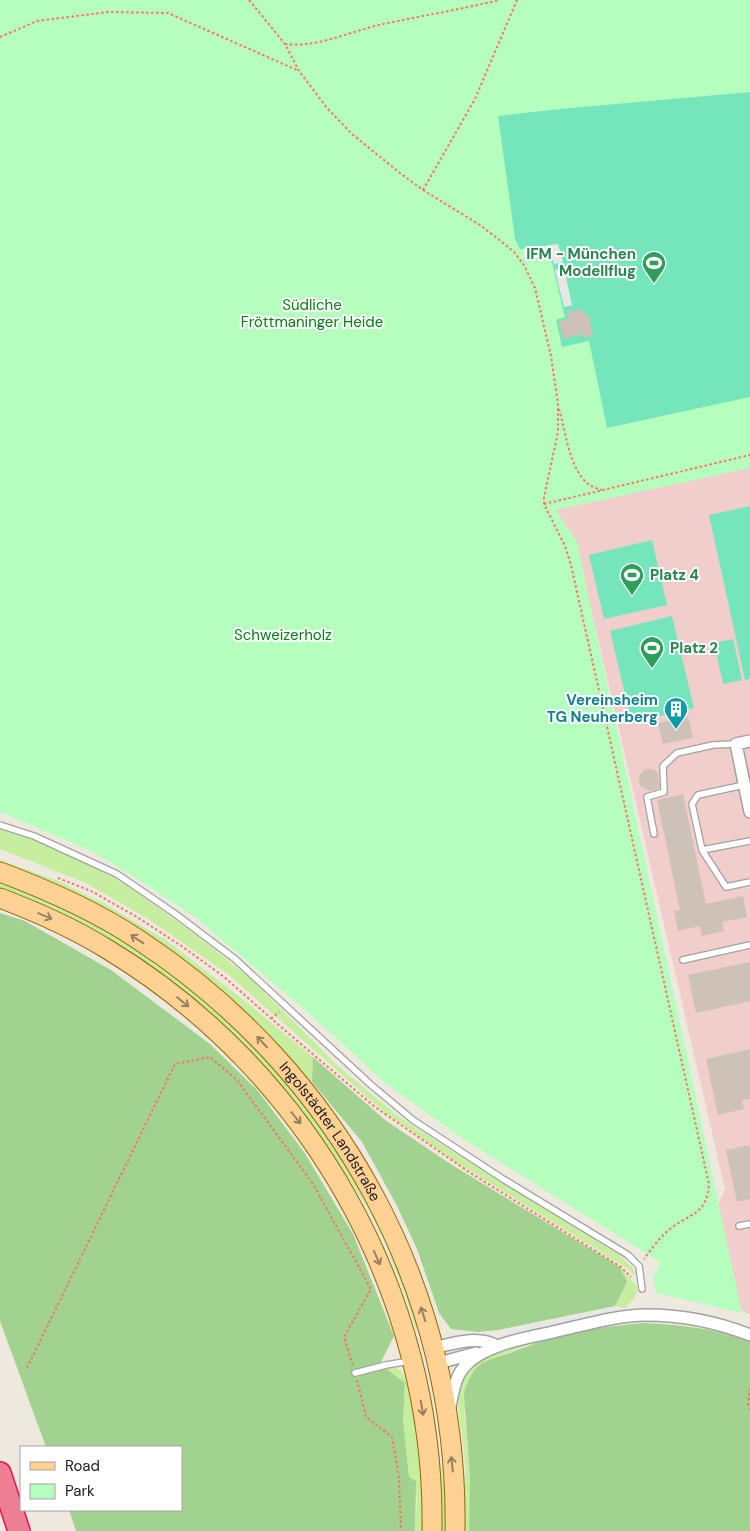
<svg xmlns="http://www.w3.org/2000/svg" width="750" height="1531" font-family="'DM Sans',sans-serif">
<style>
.commercial{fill:#f1cecc}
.grass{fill:#c5ee9f}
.forest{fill:#a2d290}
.park{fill:#b6febd}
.pitch{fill:#75e6bc}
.parking{fill:#e7e7e7}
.building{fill:#cec2b8}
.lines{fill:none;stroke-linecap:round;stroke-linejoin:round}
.lane-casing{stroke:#a2a2a2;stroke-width:8}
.street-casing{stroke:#a2a2a2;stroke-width:14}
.primary-casing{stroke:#936500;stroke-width:21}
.highway-casing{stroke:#e51358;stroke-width:24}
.path{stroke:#ff7360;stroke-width:2;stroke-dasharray:2.5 2.5;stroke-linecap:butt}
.lane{stroke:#fff;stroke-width:5.5}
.street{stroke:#fff;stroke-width:11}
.primary{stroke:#ffd294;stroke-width:19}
.highway{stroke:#ee7e91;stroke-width:21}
.oneway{stroke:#98805e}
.labels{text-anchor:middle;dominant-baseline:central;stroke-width:4;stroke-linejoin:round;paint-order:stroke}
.leisure-label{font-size:15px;font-weight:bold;fill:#27864d;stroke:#fff;text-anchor:start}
.park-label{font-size:15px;fill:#01810e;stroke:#fff}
.culture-label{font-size:15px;font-weight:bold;fill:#0d838f;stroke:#fff;text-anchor:end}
.street-label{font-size:15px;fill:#1b1b1b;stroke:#fff}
</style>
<rect width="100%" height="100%" fill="#eee9df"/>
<!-- commercial -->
<path class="commercial" d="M750 466V1315L687 1278 725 1189 575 539 555 510Z"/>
<!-- grass -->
<path class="grass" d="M0 828 36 840 121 881 200 938 252 980 339 1067 398 1116 436 1141 619 1255 632 1267 639 1278 625 1267 453 1160 384 1112 229 975 148 919 86 883 0 849Z
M0 860 58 881 107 905 167 941 245 1001 313 1057 312 1082 241 1010 193 968 102 909 0 865Z
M0 882 73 913 107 930 157 963 199 994 283 1076 316 1118 360 1188 405 1283 419 1329H416L403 1288 384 1241 367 1207 351 1182 297 1106 250 1053 0 890Z
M620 1267 637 1287C638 1296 631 1302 625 1308L615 1306 627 1282Z
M534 1342 481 1364 464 1411 470 1479 469 1531H462C462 1508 467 1486 465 1462 464 1441 458 1419 458 1398 458 1358 504 1350 534 1342Z
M380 1364 397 1368 405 1376 410 1385 416 1418 425 1531H415L417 1498 409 1477 403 1420 405 1383Z
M431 1395 448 1515V1531H438L427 1396Z"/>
<!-- forest -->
<path class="forest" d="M0 913 25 921 111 970 210 1044 258 1091 304 1152 353 1234 394 1336 380 1364 405 1383 403 1420 409 1477 416 1481 415 1531H76L69 1510H181V1447H46L0 1321Z
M313 1057 385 1120 452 1165 620 1267 627 1282 615 1306 498 1330 478 1332 451 1329 439 1313 417 1249 397 1206 362 1142 312 1082Z
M644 1323C681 1325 716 1328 750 1342V1531H469L470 1479 464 1394C467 1383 471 1371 481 1364 489 1359 501 1356 510 1353 556 1334 595 1327 644 1323Z"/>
<!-- park -->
<path class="park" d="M0 0H750V468L556 510 577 542 742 1313 657 1293 653 1279 660 1262 460 1137 385 1083 310 1014 195 917 127 872 91 851 0 812Z"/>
<!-- pitch -->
<path class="pitch" d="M750 92V397L607 428 589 341 562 347 556 320 565 317 548 246 520 249 515 239 498 116 560 109Z
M750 506V679L745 680 709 515Z
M652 540 667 605 604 619 589 555Z
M672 616 694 708 632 723 610 631Z
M733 639 742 680 723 684 714 643Z"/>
<!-- parking -->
<path class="parking" d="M558 244 563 262 554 264 552 254 524 258 523 249Z
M564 268 572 305 564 307 555 270Z
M614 1307 608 1317 500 1341 506 1331Z"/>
<!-- building -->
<path class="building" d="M583 309 584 315 588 314 593 336 584 338 583 334 563 339 559 321 568 319 567 312Z
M688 716 693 738 663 744 658 723Z
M645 769H651L658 772 659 787 658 789 650 791 641 787 639 781V776Z
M683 794 706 904 743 896 747 917 722 922 724 931 702 936 700 926 678 931 674 911 680 910 657 800Z
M750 962V1001L696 1013 688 975Z
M750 1049V1099L742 1100 744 1109 718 1115 706 1059Z
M750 1145V1199L737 1202 726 1150Z"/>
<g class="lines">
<!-- lane casing -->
<g class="lane-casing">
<path id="lane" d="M0 825 34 836 117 874 174 913 235 959 370 1084 413 1120 503 1179 628 1255 639 1266 642 1289
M654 834 647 797 664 792 663 766 677 753 713 745 736 744
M750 841 702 850 726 887 750 882
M702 850 692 804 698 795 744 785
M683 960 750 945
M739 1226 750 1224
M355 1373 386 1365 410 1361"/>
</g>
<!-- street casing -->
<g class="street-casing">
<path id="street" d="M750 741 736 744 750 812
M433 1348C454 1343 478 1335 497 1346L493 1347
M436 1361H446L476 1353
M449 1411C453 1394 454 1375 468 1363 475 1356 489 1349 498 1346 516 1339 537 1336 557 1331 584 1325 618 1315 646 1315 682 1315 717 1322 750 1335"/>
</g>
<!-- primary casing -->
<g class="primary-casing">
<g id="primary">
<path id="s1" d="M0 872C48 890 96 911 139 940 339 1072 459 1290 455 1531"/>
<path d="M0 898C37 912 73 928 107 949 309 1071 436 1294 432 1531"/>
</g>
</g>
<!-- highway casing -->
<g class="highway-casing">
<path id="highway" d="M0 1473 19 1531"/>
</g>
<!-- path -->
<path class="path" d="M249 0 285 44 299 71 327 108 352 134 400 173 423 190 480 225 502 242 514 252 524 265 535 288 551 356 558 404V432L544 497V504L565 546 571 565 709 1184C707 1215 690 1213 670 1229 660 1237 651 1249 644 1259
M0 37 37 21 108 12 168 13 299 71
M285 44C318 48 351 31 383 24 422 16 461 9 500 0
M423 190 475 99 517 0
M559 409C566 432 569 468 588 484 592 487 598 489 602 490
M544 504 750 455
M58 878 91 891 137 917 180 945 223 976 281 1027 375 1107 469 1172 621 1267 631 1277
M271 1019 279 1012
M27 1368 175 1064 210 1057 237 1080 313 1184 371 1289 344 1337 353 1366
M357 1380 366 1417 392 1437 399 1477 401 1531
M750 1388 748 1405 750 1409"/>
<!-- lane -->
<use href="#lane" class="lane"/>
<!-- street -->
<use href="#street" class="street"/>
<!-- primary -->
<use href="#primary" class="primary"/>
<!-- highway -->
<use href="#highway" class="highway"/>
</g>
<!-- one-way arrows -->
<defs><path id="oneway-shaft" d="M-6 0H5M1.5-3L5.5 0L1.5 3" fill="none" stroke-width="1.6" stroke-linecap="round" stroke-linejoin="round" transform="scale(1.25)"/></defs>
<g class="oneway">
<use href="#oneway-shaft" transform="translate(45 916) rotate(23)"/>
<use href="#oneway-shaft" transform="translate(137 939) rotate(-147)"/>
<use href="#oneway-shaft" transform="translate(183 1002) rotate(39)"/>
<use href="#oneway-shaft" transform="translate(262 1042) rotate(-133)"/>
<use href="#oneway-shaft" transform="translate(296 1118) rotate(51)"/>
<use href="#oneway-shaft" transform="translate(377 1258) rotate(66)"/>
<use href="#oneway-shaft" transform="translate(423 1314) rotate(-108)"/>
<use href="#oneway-shaft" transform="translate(422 1408) rotate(80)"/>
<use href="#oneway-shaft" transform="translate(452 1464) rotate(-96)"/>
</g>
<!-- icons -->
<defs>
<g id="stadium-pin" transform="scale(1.25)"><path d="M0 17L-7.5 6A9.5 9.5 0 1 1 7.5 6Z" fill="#2e9e5b" stroke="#fff"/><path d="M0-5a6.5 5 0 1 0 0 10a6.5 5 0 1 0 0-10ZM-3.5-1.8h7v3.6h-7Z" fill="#fff"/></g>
<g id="building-pin" transform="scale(1.25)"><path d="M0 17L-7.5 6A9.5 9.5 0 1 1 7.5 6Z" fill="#0f9aa8" stroke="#fff"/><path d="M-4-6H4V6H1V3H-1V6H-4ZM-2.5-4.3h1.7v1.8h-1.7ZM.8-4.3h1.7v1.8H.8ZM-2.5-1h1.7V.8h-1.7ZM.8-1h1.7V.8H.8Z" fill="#fff"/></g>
</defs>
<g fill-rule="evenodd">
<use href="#stadium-pin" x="654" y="263"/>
<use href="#stadium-pin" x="632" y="575"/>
<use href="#stadium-pin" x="652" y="648"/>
<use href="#building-pin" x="676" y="709"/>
</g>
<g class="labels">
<!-- leisure labels -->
<g class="leisure-label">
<text x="636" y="254" text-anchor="end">IFM - München<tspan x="636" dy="17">Modellflug</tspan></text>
<text x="650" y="575">Platz 4</text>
<text x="670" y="648">Platz 2</text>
</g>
<!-- park labels -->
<g class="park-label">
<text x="312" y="305">Südliche<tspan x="312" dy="17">Fröttmaninger Heide</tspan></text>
<text x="283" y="635">Schweizerholz</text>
</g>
<!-- culture labels -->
<g class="culture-label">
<text x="658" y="700">Vereinsheim<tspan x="658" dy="17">TG Neuherberg</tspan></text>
</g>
<!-- street labels -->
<g class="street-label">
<text stroke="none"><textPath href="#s1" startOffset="428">Ingolstädter Landstraße</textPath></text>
</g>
</g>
<!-- legend -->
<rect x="20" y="1446" width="162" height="65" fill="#ffffff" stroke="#a4a4a4"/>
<rect x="30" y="1462" width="25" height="8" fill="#ffd294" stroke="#a4a4a4"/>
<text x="65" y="1471" font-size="15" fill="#1b1b1b">Road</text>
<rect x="30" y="1484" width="25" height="15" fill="#b6febd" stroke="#a4a4a4"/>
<text x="65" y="1496" font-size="15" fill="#1b1b1b">Park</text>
</svg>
